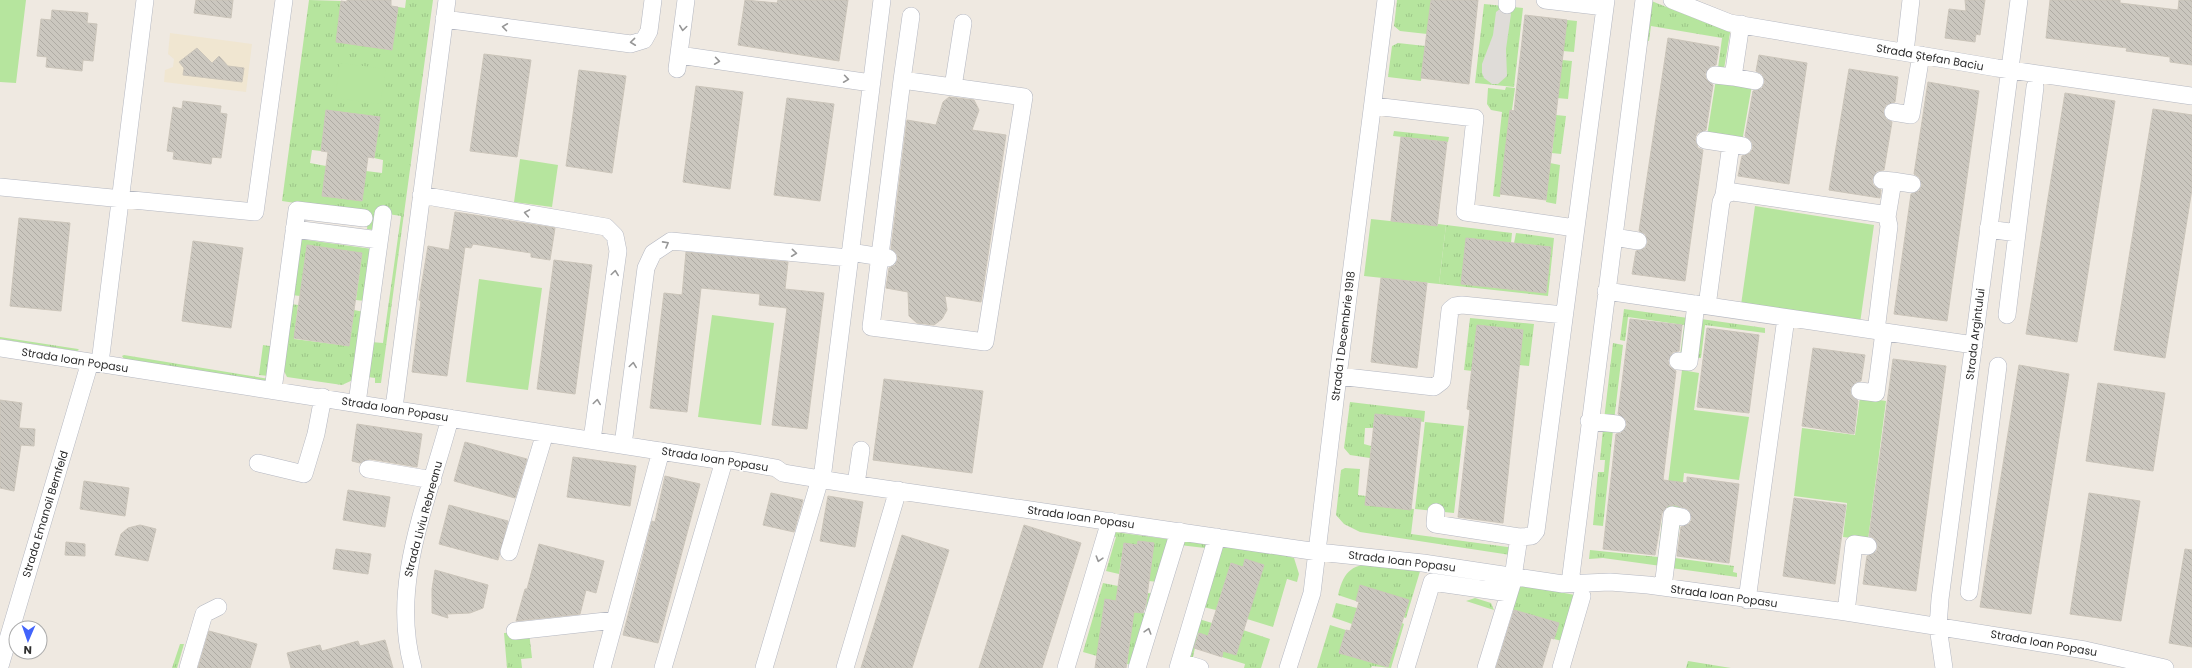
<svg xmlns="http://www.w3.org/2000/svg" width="2192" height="668" font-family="Poppins,sans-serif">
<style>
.education{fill:#f0e6d1}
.grass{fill:url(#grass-tufts);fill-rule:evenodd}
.park{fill:#b6e59e}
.plaza{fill:#dfdcd8}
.building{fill:url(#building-back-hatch);stroke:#cbc5ba}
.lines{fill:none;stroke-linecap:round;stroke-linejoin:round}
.minor-casing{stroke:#b4b7c1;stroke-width:18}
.minor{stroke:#fff;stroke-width:17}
.oneway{stroke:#969696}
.labels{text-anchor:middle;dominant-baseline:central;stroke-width:3;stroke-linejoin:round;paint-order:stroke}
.street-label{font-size:11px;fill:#2e2e2e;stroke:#fff}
</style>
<defs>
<pattern id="grass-tufts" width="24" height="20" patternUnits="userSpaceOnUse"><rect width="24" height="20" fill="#b6e59e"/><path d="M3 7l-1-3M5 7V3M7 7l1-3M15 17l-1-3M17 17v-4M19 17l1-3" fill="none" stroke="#9dc588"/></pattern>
<pattern id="building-back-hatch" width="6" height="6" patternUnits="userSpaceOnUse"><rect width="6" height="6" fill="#cbc7bf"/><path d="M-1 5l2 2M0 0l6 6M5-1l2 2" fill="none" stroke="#afaba4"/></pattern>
</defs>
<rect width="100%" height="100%" fill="#efe9e1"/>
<!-- education -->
<path class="education" d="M170 33 252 44 246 92 164 82 165 70 173 67 174 59 168 54Z"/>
<!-- grass -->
<path class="grass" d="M309 0 341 1 336 42 392 50 398 7 405 8 406 0H433L381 383H375V378L368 377 371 342 383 343 401 216 388 214 374 230 367 229 369 214 282 201ZM326 110 380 117 374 158 383 160 382 173 366 171 362 201 322 196 326 166 310 163 312 150 321 151Z
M1397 0H1431L1427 34 1400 31 1394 26Z
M1649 0 1704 22 1731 27 1724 69 1718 68 1722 38 1651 26 1649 41 1643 40Z
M1484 4 1523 8 1514 87 1475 83Z
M1567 20 1577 21 1574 52 1563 51Z
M1398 43 1425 46 1421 81 1388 77 1392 46Z
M1562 60 1572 61 1568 99 1557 98Z
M1506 87 1515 88 1512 110H1510L1500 197 1493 196 1502 112 1491 110 1487 104 1488 88 1505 90Z
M1556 115 1566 116 1561 154 1552 153Z
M1394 131 1449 137 1448 142 1393 136Z
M1550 163 1560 165 1556 204 1546 202Z
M1446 225 1512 233 1511 243 1466 238 1546 293 1551 247 1514 243 1516 233 1554 238 1548 296 1439 284Z
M300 239 372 249 365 301 356 300 362 253 307 245 300 296 292 295Z
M291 304 298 305 294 339 349 346 354 310 364 312 355 379 342 385 287 377 283 369Z
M1624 309 1688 318 1684 356H1680L1684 325 1628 317 1625 341 1620 340Z
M1470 318 1534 324 1529 366 1519 365 1523 330 1477 325 1472 371 1464 370Z
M1701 319 1765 328V333L1705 325 1701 358H1697Z
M0 337 78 349 79 350 77 351 0 339Z
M1613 343 1623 345 1614 421 1604 420Z
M263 345 276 347 269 376 259 375Z
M124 355 269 379 268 382 124 359 122 356Z
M1350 402 1425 411 1424 422 1375 414 1373 428H1365L1364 444 1371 446 1370 458 1350 455 1344 448Z
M1425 422 1464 426 1454 513 1415 509Z
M1603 429 1613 430 1603 526 1593 525 1598 472H1604L1605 460H1600Z
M1345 468 1360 469 1358 495 1366 496 1365 505 1414 509 1411 534 1515 548 1517 556 1360 532 1344 524 1336 515 1341 470Z
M1662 521 1666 522 1661 566 1603 558 1589 559 1590 550 1658 557Z
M1677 524H1680L1675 558 1734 566 1733 572 1737 573V577L1671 568Z
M1107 531 1280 554 1294 558 1299 574 1297 582 1287 579 1273 627 1247 619 1264 565 1245 560 1243 567 1231 563 1216 610 1203 607 1222 550 1171 544 1158 582 1149 581 1154 543 1138 541 1137 545 1124 543 1119 574 1106 571 1116 537 1106 535Z
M1378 562 1421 568 1406 618 1403 617 1408 600 1361 586 1356 601 1338 595C1345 568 1352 566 1378 562Z
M1103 583 1118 586 1116 601 1106 599 1132 612 1145 613 1148 593 1155 594 1133 665 1127 664 1131 629 1097 656 1083 652Z
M1522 585 1575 595 1562 641 1554 639 1559 623 1511 609 1514 592Z
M1475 598 1491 603 1494 610 1466 601Z
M1336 603 1357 608 1352 624 1332 617Z
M1199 619 1212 623 1208 636 1198 633 1192 662 1187 659Z
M1402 623 1404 624 1391 668 1372 666 1371 668H1317L1330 625 1346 630 1339 653 1388 667Z
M1243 630 1270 639 1261 668H1244L1245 664 1222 657 1223 651Z
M529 632 532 658 521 659 522 668H507L504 633Z
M180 644H184L177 668H172Z
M1688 661 1731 668H1686Z"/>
<!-- park -->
<path class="park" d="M0 0H26L16 83 0 82Z
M340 63 386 69 380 104 335 98Z
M1716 79 1752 85 1742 142 1707 136Z
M520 159 558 165 552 207 514 202Z
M1755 206 1874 225 1860 323 1741 305Z
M1371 219 1437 226 1438 224 1446 225 1439 284 1364 276Z
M479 279 542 288 528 390 466 382Z
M712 315 774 323 761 425 698 417Z
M1682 370 1699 373 1694 410 1749 417 1739 480 1684 473 1680 510 1665 508Z
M1860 397 1886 401 1868 540 1843 537 1847 503 1794 496 1802 428 1855 435Z"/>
<!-- plaza -->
<path class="plaza" d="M1501 8 1507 10 1511 14 1506 49 1507 76 1498 84H1492L1484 78 1482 73V64L1493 35 1496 12Z"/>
<!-- building -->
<path class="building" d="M196 0H233L231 18 194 13Z
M347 0H391V6L398 7 392 50 336 42 341 1 347 2Z
M745 0 777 3 778 0H848L839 61 738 45Z
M1431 0H1478L1469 84 1421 78Z
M1965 0H1985L1980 35 1976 34 1975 42 1945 38 1949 9 1966 11Z
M2050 0H2120V3L2178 10 2179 0H2192V65L2170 62V57L2126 51 2127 48 2046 38Z
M52 10 88 13 87 23 97 24 93 61 83 60 82 71 46 67 47 57 37 56 41 19 51 20Z
M1525 15 1567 20 1546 200 1500 194 1510 110 1514 111Z
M1668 38 1719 47 1716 65 1711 66 1705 74 1706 79 1713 85 1706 130 1697 133 1695 139 1698 148 1703 150 1685 281 1632 274 1636 251 1645 248 1648 242 1645 234 1639 231Z
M197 48 212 63 219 56 228 66 244 68 242 82 183 75 184 68 179 62Z
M484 54 531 60 517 157 470 151Z
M1759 55 1807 63 1789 184 1738 176 1742 156 1750 153 1753 148 1752 142 1745 136 1753 91 1762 88 1765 82 1762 74 1756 71Z
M1849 69 1898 77 1895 102 1886 105 1883 111 1886 119 1892 122 1884 170 1877 171 1872 179 1873 185 1881 190 1880 198 1829 190Z
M579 70 626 76 612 173 566 166Z
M1928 82 1979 91 1947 321 1894 314 1911 194 1919 191 1922 185 1919 177 1914 174Z
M696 86 743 92 730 189 683 182Z
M2065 93 2115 101 2077 342 2026 334Z
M949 97 974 100 979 110 972 130 1006 135 981 302 945 296 947 310 942 319 934 325 917 323 909 316 908 292 886 288 889 268 895 265 898 259 897 254 891 249 907 120 936 125 943 102Z
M787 98 834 104 820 201 774 195Z
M183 101 221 106 220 113 227 114 221 158 212 157 211 164 173 159 174 152 167 151 173 107 182 109Z
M2153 109 2192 115V189L2165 358 2114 350Z
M326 110 380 117 374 158 368 157 362 201 322 196 328 152 321 151Z
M1401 137 1447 142 1437 226 1391 221Z
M455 212 555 228 550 260 531 257V253L473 244 471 248 465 247 447 376 412 372 421 301 419 300 428 246 449 250Z
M19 218 70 223 61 311 10 306Z
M1466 238 1551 247 1546 293 1461 284Z
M193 241 243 248 231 328 182 321Z
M307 245 362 253 349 346 294 338Z
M686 252 788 262 785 289 824 293 807 429 772 425 787 308 759 305 760 294 701 288 687 412 650 408 664 293 682 295Z
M554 260 592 265 575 394 537 389Z
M1381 278 1427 283 1417 368 1371 362Z
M1630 319 1682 325 1679 351 1673 352 1668 360 1669 366 1676 371 1663 480 1687 483V477L1739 484 1729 563 1677 556 1681 527 1689 524 1692 519 1688 509 1674 505 1668 506 1662 513 1655 555 1603 549 1616 434 1621 433 1627 425 1626 420 1618 414Z
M1477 325 1523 330 1503 523 1458 517 1470 410 1467 409Z
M1707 328 1759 335 1749 413 1697 407Z
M1813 348 1865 355 1861 381 1856 382 1850 389 1851 395 1858 401 1854 434 1802 426Z
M1893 359 1946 366 1916 591 1863 584 1867 556 1876 552 1878 547 1874 538 1869 536Z
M2019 365 2069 374 2031 614 1980 607Z
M884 379 983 391 972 473 873 460Z
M2098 383 2165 393 2153 471 2086 461Z
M0 400 22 403 19 428 35 429 34 446 21 445 14 491 0 488Z
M1375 414 1421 419 1411 510 1365 505Z
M357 424 422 434 417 467 370 459 360 463 352 461Z
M465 442 527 459 515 498 454 481Z
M573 457 636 466 630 506 567 497Z
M665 476 700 484 658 643 623 635 652 521 655 522Z
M84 481 129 488 125 516 80 509Z
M348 490 390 497 385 527 343 520Z
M771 493 803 500 794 532 763 525Z
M2089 493 2140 501 2121 621 2070 614Z
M828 496 863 502 855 547 820 541Z
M1794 498 1846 505 1835 584 1783 576Z
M449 505 508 521 498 560 439 544Z
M140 525 156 529 148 561 115 555 121 534 128 528Z
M1024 525 1081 543 1042 668H979Z
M902 535 949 550 912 668H861Z
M1138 541 1154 543 1146 604 1143 613 1134 612 1126 668H1095L1105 599 1116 601 1124 543 1137 545Z
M66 542 85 544V556L65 555Z
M539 544 604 561 596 593 586 590 580 614 516 621 525 589H527Z
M336 549 371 554 368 574 333 569Z
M2185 549 2192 550V647L2169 643Z
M1245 559 1264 565 1236 655 1223 651 1222 657 1194 648 1199 633 1208 636 1231 563 1243 567Z
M435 570 488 585 483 608 470 613 447 614 448 618 432 613V589Z
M1360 585 1409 600 1388 667 1339 653 1346 630 1350 631 1359 602 1356 601Z
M1514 610 1559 623 1554 639 1551 638 1542 668H1496Z
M209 631 257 644 250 668H198Z
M385 640 393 668H291L287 653 320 645 322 651 358 641 360 646Z"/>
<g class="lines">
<!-- minor casing -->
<g class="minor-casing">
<path id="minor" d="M1545 0 1605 7
M1672 0 1730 23 1997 68 2192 96
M1507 5V0
M444 19 631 44 644 40 649 31 653 0
M1905 52 1911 0
M679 55 871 83
M677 69 686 0
M1715 75 1733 77 1741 24
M1733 77 1755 81
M902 80 1024 97 985 342 871 327Z
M902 80 911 16
M953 87 963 23
M1374 106 1475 118 1465 212 1575 228
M1893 112 1911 115 1921 55
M1705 140 1731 144
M1882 180 1893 181 1887 217
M1893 181 1912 184
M0 187 255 212 284 0
M421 195 606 227 615 236 618 251 592 440
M1724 195 1731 144 1743 146
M294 229 379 240
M1988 229 2017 233
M1614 237 1638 241
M850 252 888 258
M1606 291 1974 345
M1707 306 1721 202 1724 195 1733 192 1882 214 1887 217 1889 226 1876 331
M2007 315 2035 87
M0 348 724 461 730 460 776 468 783 473 838 482 1318 552 1423 563 1563 584 1610 582 1648 585 1846 612 2085 650 2165 668
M1678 361 1689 362 1696 304
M100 363 145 0
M1338 376 1434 387 1442 381 1450 310 1455 306 1462 305 1564 315
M273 390 297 210 364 218
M1860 391 1876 393 1884 332
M357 403 383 214
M394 408 447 0
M1589 421 1617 424
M623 445 646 268 653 253 671 241 849 258
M258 463 304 474 316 434 323 397
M368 469 433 480
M822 479 882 0
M856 484 861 450
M1436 512 1435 524 1519 537
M509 552 545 433
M1570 583 1644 0
M1663 587 1672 515 1682 517
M1969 592 1998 366
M1747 600 1786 318
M1846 612 1854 544 1868 546
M515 631 615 620
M1180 662 1200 668
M0 666 90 362
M188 668 204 614 218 607
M413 668C389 583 429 499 450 418
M602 668 661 451
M663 668 724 461
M764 668 820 479
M845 668 898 490
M1066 668 1110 521
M1137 668 1179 531
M1178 668 1217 537
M1288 668 1312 593 1338 376 1386 0
M1406 668 1432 582 1509 593
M1486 668 1512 584 1519 537 1532 536 1536 531 1606 0
M1561 668 1582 596
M1944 668 1938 627 1940 599 2019 0"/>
</g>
<!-- minor -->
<use href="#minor" class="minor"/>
</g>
<!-- one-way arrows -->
<defs><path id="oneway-chevron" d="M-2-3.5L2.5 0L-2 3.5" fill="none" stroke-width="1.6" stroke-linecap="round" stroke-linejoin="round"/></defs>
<g class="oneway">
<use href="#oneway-chevron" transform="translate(505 27) rotate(-172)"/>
<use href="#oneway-chevron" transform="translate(683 28) rotate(98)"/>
<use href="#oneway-chevron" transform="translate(633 42) rotate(174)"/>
<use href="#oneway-chevron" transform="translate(717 61) rotate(8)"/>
<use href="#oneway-chevron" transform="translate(846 79) rotate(8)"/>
<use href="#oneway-chevron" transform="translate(527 213) rotate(-170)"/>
<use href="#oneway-chevron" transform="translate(666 244) rotate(-29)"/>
<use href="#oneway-chevron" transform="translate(794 253) rotate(6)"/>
<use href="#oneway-chevron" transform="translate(615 273) rotate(-82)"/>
<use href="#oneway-chevron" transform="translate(633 365) rotate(-82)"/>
<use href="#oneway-chevron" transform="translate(597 402) rotate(-82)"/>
<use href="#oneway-chevron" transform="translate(1099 559) rotate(107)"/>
<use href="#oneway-chevron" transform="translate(1148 631) rotate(-73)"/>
</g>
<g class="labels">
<!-- street labels -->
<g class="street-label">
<text transform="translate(1930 57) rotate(10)">Strada Ștefan Baciu</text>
<text transform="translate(1975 334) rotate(-83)">Strada Argintului</text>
<text transform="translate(1343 336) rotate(-83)">Strada 1 Decembrie 1918</text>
<text transform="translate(75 360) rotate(9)">Strada Ioan Popasu</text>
<text transform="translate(395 409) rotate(9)">Strada Ioan Popasu</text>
<text transform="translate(715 459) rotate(9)">Strada Ioan Popasu</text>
<text transform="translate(45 514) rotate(-73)">Strada Emanoil Bernfeld</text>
<text transform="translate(1081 517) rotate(8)">Strada Ioan Popasu</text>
<text transform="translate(423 519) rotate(-75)">Strada Liviu Rebreanu</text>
<text transform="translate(1402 561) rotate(7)">Strada Ioan Popasu</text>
<text transform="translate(1724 596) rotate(8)">Strada Ioan Popasu</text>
<text transform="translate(2044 643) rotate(10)">Strada Ioan Popasu</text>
</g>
</g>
<!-- north arrow -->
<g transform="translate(28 640) rotate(182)"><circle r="19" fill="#ffffff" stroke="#ababab"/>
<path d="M0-3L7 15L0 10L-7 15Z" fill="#4264fb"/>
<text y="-6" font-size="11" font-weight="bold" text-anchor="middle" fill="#2e2e2e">N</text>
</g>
</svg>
